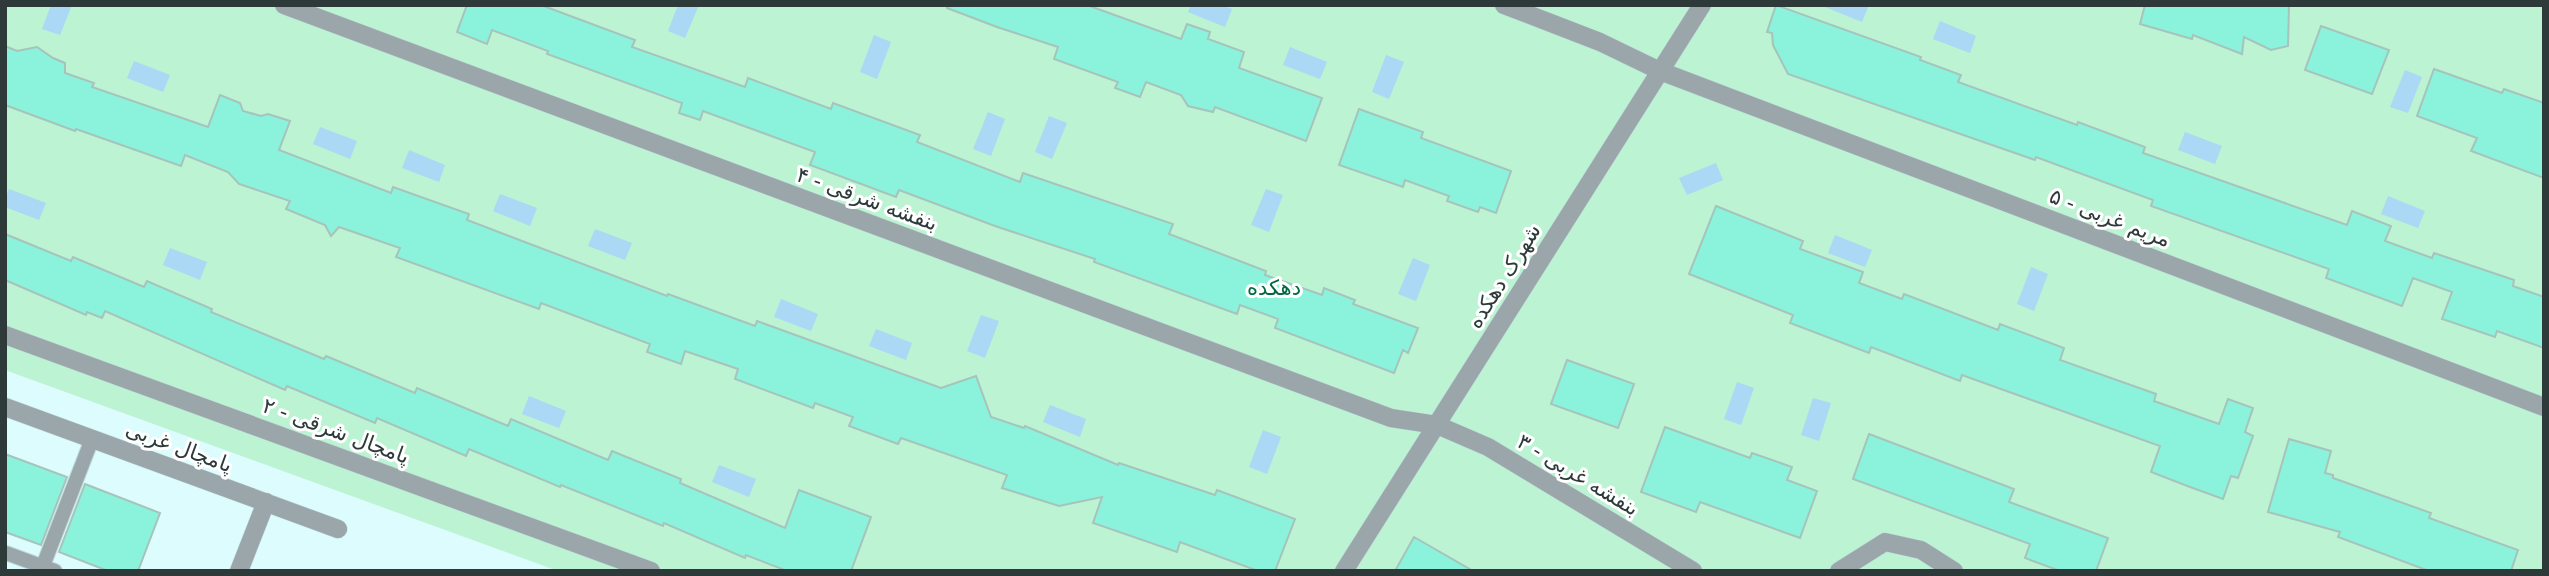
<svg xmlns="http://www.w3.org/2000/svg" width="2549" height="576" font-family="'DejaVu Sans',Vazirmatn,sans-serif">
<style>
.green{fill:#bcf3d2}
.water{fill:#aad8f5}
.building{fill:#8bf3dc;stroke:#a6c3bc;stroke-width:2}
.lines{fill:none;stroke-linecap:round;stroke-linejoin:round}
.service-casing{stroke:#bdd9da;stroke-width:16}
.minor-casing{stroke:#bdd9da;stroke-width:19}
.tertiary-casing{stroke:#bdd9da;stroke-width:19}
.service{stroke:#9aa6aa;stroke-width:14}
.minor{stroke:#9aa6aa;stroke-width:18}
.tertiary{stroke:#9aa6aa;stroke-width:18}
.labels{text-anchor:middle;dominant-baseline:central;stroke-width:6;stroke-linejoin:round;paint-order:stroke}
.street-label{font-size:21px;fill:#2e3a3a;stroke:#fff}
.park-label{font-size:21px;fill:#016940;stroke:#fff}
</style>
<rect width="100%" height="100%" fill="#dcfcfd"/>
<!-- green -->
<path class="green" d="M5 5H2544V571H558L5 370Z"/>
<!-- water -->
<path class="water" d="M51 5H72L60 35 42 29Z
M678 5H699L685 38 668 31Z
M1191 5H1222L1232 9 1225 27 1188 12Z
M1826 5H1869L1862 22 1825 7Z
M1940 21 1976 36 1970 53 1933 39Z
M874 35 891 42 877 79 860 72Z
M1290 47 1327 62 1320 79 1283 65Z
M1386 55 1404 62 1389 99 1372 92Z
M134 61 170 75 163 92 127 78Z
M2405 70 2422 77 2408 113 2390 107Z
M988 112 1005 119 991 156 973 149Z
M1049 116 1067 123 1052 159 1035 152Z
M320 127 357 141 350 159 313 144Z
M2185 132 2222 146 2215 164 2178 150Z
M409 150 445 165 439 182 402 168Z
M1716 163 1723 180 1687 195 1679 178Z
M9 189 46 203 39 220 5 207V199Z
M1266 189 1283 195 1269 232 1251 225Z
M500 194 537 208 530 226 493 211Z
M2388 196 2425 211 2418 228 2381 214Z
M595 229 632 243 625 260 588 246Z
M1835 235 1872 250 1865 267 1828 253Z
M170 248 207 262 200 280 163 265Z
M1413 258 1430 265 1416 301 1398 294Z
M2031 267 2048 274 2034 311 2017 304Z
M781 299 818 314 811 331 774 317Z
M981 315 999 321 985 358 967 351Z
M876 329 912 343 906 360 869 346Z
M1737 382 1754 388 1741 425 1724 419Z
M529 396 566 411 559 428 522 414Z
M1813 398 1831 403 1819 441 1801 435Z
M1050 405 1086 419 1080 437 1043 422Z
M1263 430 1281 437 1267 474 1249 467Z
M719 465 756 479 749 497 712 482Z"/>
<!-- building -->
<path class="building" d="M467 5H541L635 40 632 47 745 87 748 78 831 109 833 103 920 135 917 142 1020 182 1023 173 1173 224 1169 234 1266 271 1265 275 1322 295 1324 288 1355 300 1353 304 1418 328 1408 353 1403 350 1394 373 1275 328 1278 319 1240 305 1237 314 1094 262 1095 259 995 226 899 190 896 197 810 165 815 152 703 111 700 120 679 113 682 103 547 54 548 51 492 30 487 44 457 32Z
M947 5H1087L1181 39 1187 24 1210 32 1208 39 1244 52 1239 68 1322 98 1306 141 1215 107 1213 112 1188 106 1181 95 1146 82 1140 97 1115 88 1118 82 1054 59 1058 47 997 27 947 8Z
M1776 5 1921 57 1920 60 1961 75 1958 82 2077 125 2078 122 2145 147 2143 153 2347 225 2352 211 2391 226 2385 241 2432 258 2434 253 2514 280 2513 286 2544 297V348L2497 331 2495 337 2442 319 2452 292 2413 278 2402 306 2326 278 2329 269 2151 206 2153 200 2036 157 2035 160 1788 74 1773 45 1772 33 1767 32Z
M2145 5H2289L2288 46 2271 50 2244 37 2242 54 2193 35 2192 39 2140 24Z
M2321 26 2389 50 2372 94 2305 70Z
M5 46 17 51 37 47 53 58 65 63V73L94 83 92 87 208 127 220 95 240 103 243 111 261 116 268 114 290 121 279 150 391 193 393 187 469 214 467 220 667 296 668 294 755 326 757 321 941 388 976 376 991 417 1024 428 1025 426 1118 465 1119 463 1215 495 1217 490 1295 519 1275 571H1258L1180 542 1177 552 1093 523 1102 497 1059 506 1002 488 1007 475 901 438 898 444 849 426 853 417 815 403 813 408 735 379 738 369 685 351 681 364 647 352 650 344 541 303 539 309 396 257 400 248 339 227 331 236 325 225 286 209 290 201 239 184 228 172 185 155 181 166 76 129 75 131 5 105Z
M2434 69 2502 93 2504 89 2544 103V178L2471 151 2477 138 2417 116Z
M1359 109 1423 132 1421 138 1511 171 1496 213 1480 207 1478 212 1447 201 1449 196 1405 180 1403 187 1339 165Z
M1716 206 1803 241 1800 249 1863 272 1859 283 1902 299 1904 294 1998 330 2000 324 2064 348 2060 360 2156 394 2154 401 2219 424 2228 399 2253 408 2245 432 2253 436 2238 478 2231 476 2223 499 2190 487 2151 472 2160 446 1962 375 1960 381 1871 347 1869 353 1790 323 1793 315 1689 274Z
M5 234 71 261 73 257 144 287 147 281 212 309 211 312 324 359 326 356 415 393 417 388 508 426 511 419 608 460 612 451 681 479 680 483 785 528 799 490 871 517 851 571H787L746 555 745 558 664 523 663 526 561 485 560 487 469 449 466 456 377 418 375 423 287 386 285 390 105 311 102 318 87 312 86 315 5 280Z
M1567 360 1634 384 1618 428 1551 404Z
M1665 427 1750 458 1752 453 1792 467 1787 480 1817 491 1800 538 1700 502 1696 512 1641 492Z
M1869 434 2014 489 2009 502 2108 538 2096 571H2060L2025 558 2030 544 1853 479Z
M2289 439 2331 451 2325 473 2333 475V478L2431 513 2429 518 2518 550 2511 571H2429L2338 537 2340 532 2268 512Z
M5 454 67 477 41 545 5 532Z
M85 484 160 513 138 571H108L59 552Z
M1414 537 1473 571H1395Z"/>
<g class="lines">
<!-- service casing -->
<g class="service-casing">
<path id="service" d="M6 553 55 571
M41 571 92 439"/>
</g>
<!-- minor casing -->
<g class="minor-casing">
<path id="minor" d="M284 5 1391 418 1437 425 1488 447 1693 571
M1504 5 1600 42 1660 71 2544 407
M5 335 651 571
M5 407 338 529
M239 571 266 502
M1839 571 1885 542 1921 550 1954 571"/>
</g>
<!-- tertiary casing -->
<g class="tertiary-casing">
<path id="tertiary" d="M1344 571 1702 5"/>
</g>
<!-- service -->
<use href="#service" class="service"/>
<!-- minor -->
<use href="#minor" class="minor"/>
<!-- tertiary -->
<use href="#tertiary" class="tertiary"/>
</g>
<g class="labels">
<!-- street labels -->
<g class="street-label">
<text transform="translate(867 199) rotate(20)">بنفشه شرقی - ۴</text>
<text transform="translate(2110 218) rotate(21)">مریم غربی - ۵</text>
<text transform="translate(1504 276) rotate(-58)">شهرک دهکده</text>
<text transform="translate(336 431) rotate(20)">پامچال شرقی - ۲</text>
<text transform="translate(179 447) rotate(20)">پامچال غربی</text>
<text transform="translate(1578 475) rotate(31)">بنفشه غربی - ۳</text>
</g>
<!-- park labels -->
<g class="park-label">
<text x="1274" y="288">دهکده</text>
</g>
</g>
<!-- border -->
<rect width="2549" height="576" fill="none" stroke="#2e3a3a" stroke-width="14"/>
</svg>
